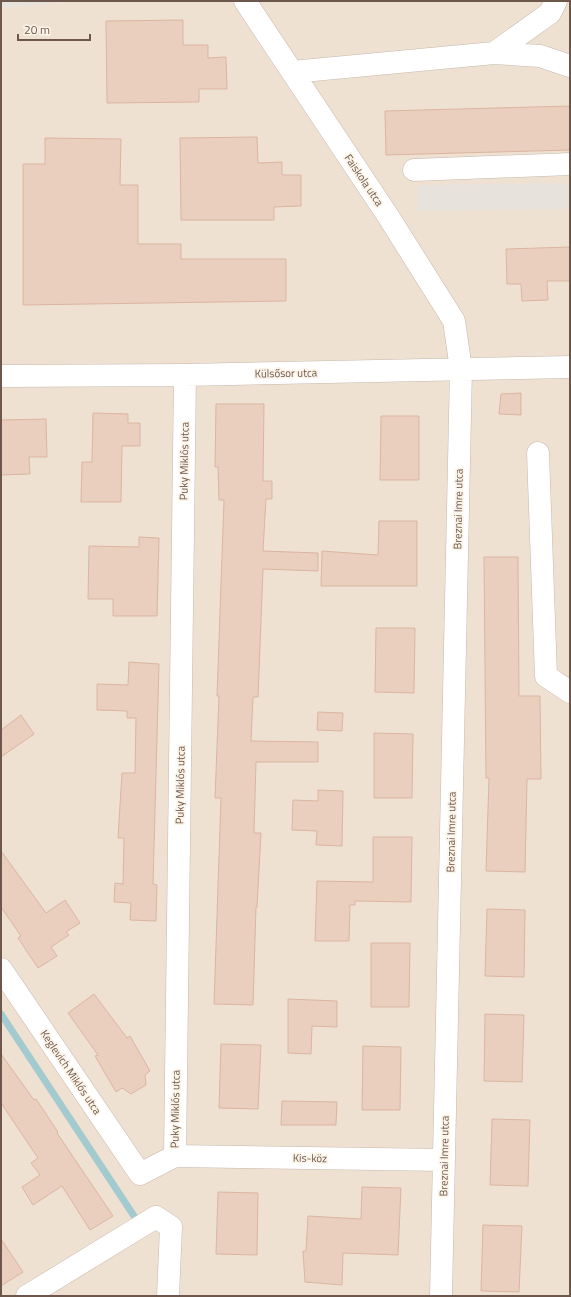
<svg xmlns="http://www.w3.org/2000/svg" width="571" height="1297" font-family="'Titillium Web',sans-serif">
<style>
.residential{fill:#efe1d2}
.industrial{fill:#e8e2dd}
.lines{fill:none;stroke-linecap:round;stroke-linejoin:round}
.stream{stroke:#a2cacf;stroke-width:7}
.building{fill:#eacebe;stroke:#dbb5a0}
.minor-casing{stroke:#c7b7ab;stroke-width:23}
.minor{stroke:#fff;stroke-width:22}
.labels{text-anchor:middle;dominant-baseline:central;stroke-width:3.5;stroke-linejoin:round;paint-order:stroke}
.street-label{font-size:11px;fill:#6d574c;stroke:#fcf4e8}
</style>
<rect width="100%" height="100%" fill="#f9efe3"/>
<!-- residential -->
<path class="residential" d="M73 1H570V1296H1V8Z"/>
<!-- industrial -->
<path class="industrial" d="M1 1H73L5 8H1Z
M570 183V209L418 211V185Z"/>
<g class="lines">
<!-- stream -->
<path class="stream" d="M1 1014 134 1216"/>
</g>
<!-- building -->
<path class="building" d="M183 20V45H208V58L226 57 227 89H199V102L107 103 106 21Z
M570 106V150L386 155 385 111Z
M257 137 258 163 282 162V175H301V206L274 207V220H181L180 138Z
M45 138 121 139 120 185H138V244H181V259H286V301L23 305V164H45Z
M570 247V281H547L548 300 522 301 521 284H507L506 249Z
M521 393V415L499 414 501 394Z
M216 404H264L263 481H272V499H266L263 551 318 553V571L263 569 258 697H253L251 741 318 742V762H256L254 833H261L257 907H256L253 1005 214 1004 221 798H215L219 696H217L224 500H219L218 467H215Z
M93 413 128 414V423H140V446H122L121 502H81L82 462H92Z
M381 416H419V480H380Z
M46 419 47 457H29L30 474 1 475V420Z
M379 521H417V586H321L322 551 378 555Z
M139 537 159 538 157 616H113V599H88L89 546 139 547Z
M484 557H518L519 696H540L541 779H527L525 872 486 871 489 778H486Z
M376 628H415L414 693 375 692Z
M129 662 159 664 153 884 157 885 156 921 130 920 131 903 114 902 115 883 123 884 124 838H118L122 773H135L136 718H127V711L97 710V684L128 685Z
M318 712 343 713 342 731 317 730Z
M21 715 34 734 1 757V730Z
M374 733 413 734 412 798H374Z
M318 790 343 791 342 846 316 845 317 831 292 830 293 800 318 801Z
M373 837H412L411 902 355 901V905H350L349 941H315L317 881 373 882Z
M1 851 46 913 65 900 80 923 66 932 69 935 51 947 57 956 38 968 18 938 21 936 1 907Z
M487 909 525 910 524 977 485 976Z
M371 943H410L409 1007H371Z
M94 994 127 1038 130 1036 150 1071 145 1075 146 1085 131 1094 122 1088 116 1092 95 1056 98 1055 68 1013Z
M288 999 337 1001V1027L312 1026 311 1054 288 1053Z
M485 1014 524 1015 522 1082 484 1081Z
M221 1044 261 1045 258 1109 219 1108Z
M363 1046 401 1047 400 1110H362Z
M1 1054 34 1100 36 1099 58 1132 57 1133 113 1216 90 1230 62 1186 33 1205 22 1187 40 1175 31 1163 38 1158 1 1103Z
M282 1101 337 1102 336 1125H281Z
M492 1119 530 1120 528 1186 490 1185Z
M362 1187 401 1188 398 1255 343 1253 342 1285 305 1282 303 1251H306L308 1216 361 1219Z
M218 1192 258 1193 257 1255 216 1254Z
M483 1225 522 1226 519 1292 481 1291Z
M1 1239 23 1272 1 1286Z"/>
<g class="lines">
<!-- minor casing -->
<g class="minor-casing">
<path id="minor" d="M245 1 388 216 454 321 461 369 441 1296
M494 53 540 56 570 66
M292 72 494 53 550 13 556 1
M414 170 570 164
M1 376 185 375 570 367
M538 453 546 676 570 692
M1 969 140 1174 175 1156 444 1160
M175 1156 185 375
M27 1296 156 1217 171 1227 168 1296"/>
</g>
<!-- minor -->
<use href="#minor" class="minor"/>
</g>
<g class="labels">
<!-- street labels -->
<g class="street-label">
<text transform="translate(364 180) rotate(56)">Faiskola utca</text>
<text transform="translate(286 373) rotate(-1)">Külsősor utca</text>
<text transform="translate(184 461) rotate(-89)">Puky Miklós utca</text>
<text transform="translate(458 509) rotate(-89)">Breznai Imre utca</text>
<text transform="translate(180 785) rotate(-89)">Puky Miklós utca</text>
<text transform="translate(451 832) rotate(-89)">Breznai Imre utca</text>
<text transform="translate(71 1072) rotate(56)">Keglevich Miklós utca</text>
<text transform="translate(175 1109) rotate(-89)">Puky Miklós utca</text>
<text transform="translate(444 1156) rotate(-89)">Breznai Imre utca</text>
<text transform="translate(310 1158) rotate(1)">Kis-köz</text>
</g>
</g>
<!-- border -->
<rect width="571" height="1297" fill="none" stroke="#6d574c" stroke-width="4"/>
<!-- scale -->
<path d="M18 34v6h72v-6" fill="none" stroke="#6d574c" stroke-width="2"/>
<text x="24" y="34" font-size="12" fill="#6d574c" stroke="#fcf4e8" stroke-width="3" paint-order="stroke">20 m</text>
</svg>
